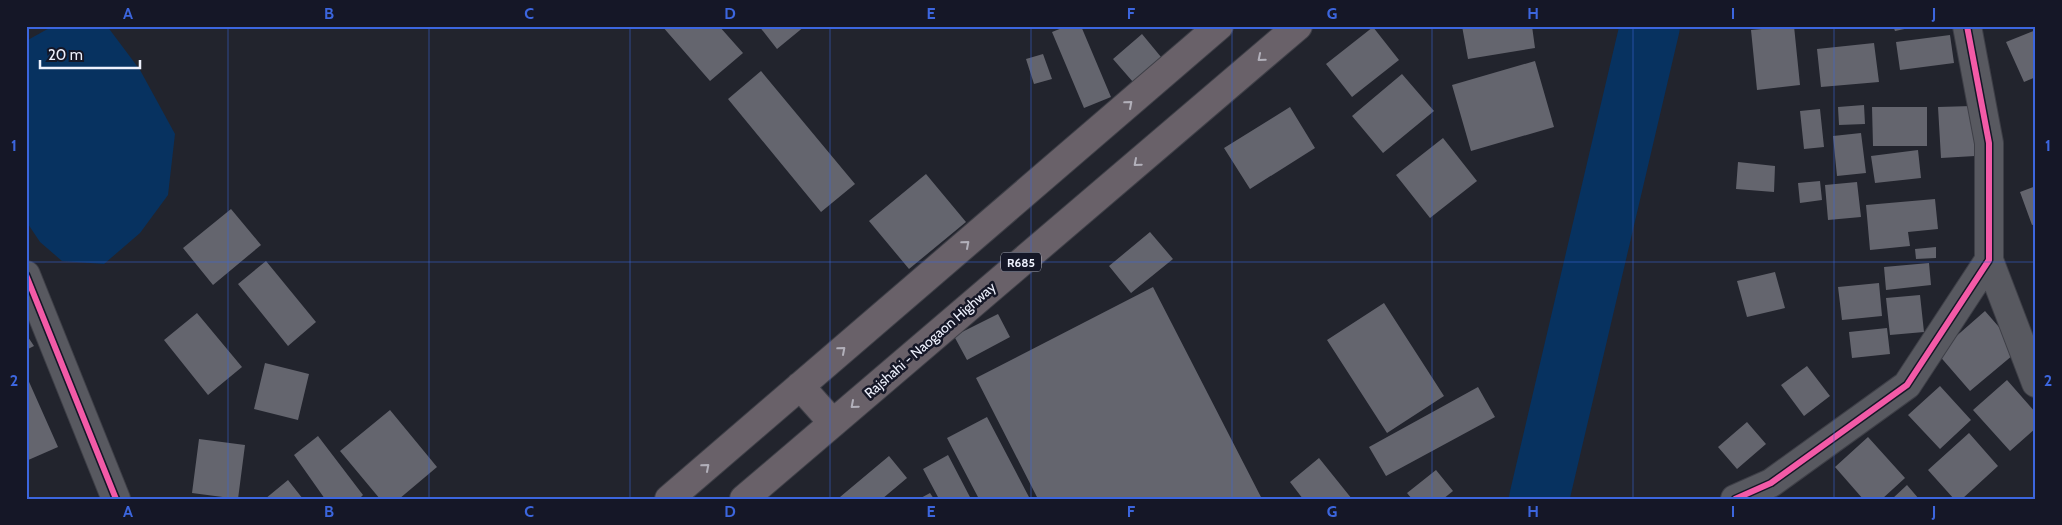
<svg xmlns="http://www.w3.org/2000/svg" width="2062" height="525" font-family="Cabin,sans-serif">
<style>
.water{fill:#073260}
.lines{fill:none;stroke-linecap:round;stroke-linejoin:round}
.river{stroke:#073260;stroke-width:60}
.building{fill:#64656e}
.street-casing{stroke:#3e3f47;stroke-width:30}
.primary-casing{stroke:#3e3f47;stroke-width:30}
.street{stroke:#585960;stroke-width:28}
.primary{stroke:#696169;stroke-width:28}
.cycleway-casing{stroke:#151727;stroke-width:9}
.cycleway{stroke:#f35aa7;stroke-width:6}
.oneway{stroke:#b2b0ba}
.grid{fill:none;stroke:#3c66de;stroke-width:1;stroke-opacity:0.55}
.labels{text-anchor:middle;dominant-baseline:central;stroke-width:5;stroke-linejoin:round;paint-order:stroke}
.shield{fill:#151727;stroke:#adb0bd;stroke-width:1}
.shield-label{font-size:12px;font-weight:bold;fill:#eef1fd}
.street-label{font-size:14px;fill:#eef1fd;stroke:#151727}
.neatline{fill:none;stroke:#3c66de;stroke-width:2}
.grid-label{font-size:16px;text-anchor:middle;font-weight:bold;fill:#3c66de}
</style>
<rect width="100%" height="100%" fill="#22242d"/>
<!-- water -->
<path class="water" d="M53 26H107L140 70 175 134 168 195 140 233 104 264 62 261 40 242 26 221V41Z"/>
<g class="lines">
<!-- river -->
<path class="river" d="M1539 499 1650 26"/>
</g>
<!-- building -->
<path class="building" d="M662 26H719L743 53 710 81Z
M759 26H805L777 49Z
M1067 26H1081L1111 97 1084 108 1052 32Z
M1462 26H1532L1535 48 1468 59Z
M1794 26 1800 85 1757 90 1751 30Z
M1893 26H1914V27L1895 31Z
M1373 27 1399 60 1352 97 1326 64Z
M2036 30V77L2024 82 2006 42Z
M1142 34 1161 57 1133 82 1113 59Z
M1950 35 1954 63 1900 70 1896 42Z
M1874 43 1879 82 1821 87 1817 49Z
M1043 54 1052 79 1034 84 1026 59Z
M1535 61 1554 127 1471 151 1452 85Z
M761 71 855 184 821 212 728 99Z
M1402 74 1434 111 1383 153 1352 116Z
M1864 105 1865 124 1839 125 1838 107Z
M1972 106 1975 156 1941 158 1938 107Z
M1290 107 1315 148 1250 189 1224 148Z
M1872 107H1927V146H1873Z
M1820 109 1824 147 1804 149 1800 111Z
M1861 133 1866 173 1837 176 1833 136Z
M1443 138 1477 181 1430 218 1396 175Z
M1918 150 1921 178 1875 183 1871 156Z
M1738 162 1775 166 1774 192 1736 189Z
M926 174 966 222 909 269 869 221Z
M1820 181 1822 200 1800 203 1798 183Z
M1857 182 1861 217 1828 220 1825 185Z
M2036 186V224L2032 225 2020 192Z
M1935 199 1938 229 1908 232 1910 246 1870 250 1866 205Z
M231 209 261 245 213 285 183 248Z
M1150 232 1173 259 1131 293 1109 266Z
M1936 247V258L1916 259 1915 249Z
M266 261 316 322 288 346 238 284Z
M1929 263 1931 285 1886 290 1884 267Z
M1775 272 1785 308 1747 317 1737 281Z
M1879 283 1882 316 1842 320 1838 287Z
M1153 287 1262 499H1038L976 378Z
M1920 295 1924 332 1890 335 1886 298Z
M1384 303 1444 396 1387 433 1327 340Z
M1985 311 2019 350 1970 391 1937 353Z
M197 313 242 367 208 395 164 340Z
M998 314 1010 337 967 360 954 336Z
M1887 328 1890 354 1852 358 1849 332Z
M26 334 34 346 26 350Z
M265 363 309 374 298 420 254 409Z
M1807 366 1830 396 1804 416 1781 385Z
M26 375 58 447 26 461Z
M2007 380 2036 413V428L2010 451 1973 410Z
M1940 386 1971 420 1940 449 1908 415Z
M1478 387 1495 417 1386 476 1369 447Z
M390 410 437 467 399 499H380L340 451Z
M987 417 1030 499H979L947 438Z
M1747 422 1766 444 1737 469 1718 447Z
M1969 433 1998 466 1962 499H1954L1928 470Z
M318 436 363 495 359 499H325L294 455Z
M1868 437 1905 478 1882 499H1863L1835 467Z
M199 439 245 445 238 499 192 493Z
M948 455 971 499H939L923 469Z
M889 456 907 478 882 499H841L840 497Z
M1319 458 1352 499H1303L1290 482Z
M1436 470 1453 491 1443 499H1412L1407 493Z
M288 480 303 499H265Z
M1907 485 1919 499H1892Z
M930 493 934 499H919Z"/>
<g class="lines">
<!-- street casing -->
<g class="street-casing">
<path id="street" d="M1989 260 2036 383
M26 275 116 499
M1735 499 1771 483 1907 385 1989 260V143L1967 26"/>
</g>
<!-- primary casing -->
<g class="primary-casing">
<path id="primary" d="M800 386 833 423
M669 499 1219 26
M744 499 1298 26"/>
</g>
<!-- street -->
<use href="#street" class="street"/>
<!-- primary -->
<use href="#primary" class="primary"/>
<!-- cycleway casing -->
<g class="cycleway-casing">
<path id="cycleway" d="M26 275 116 499
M1735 499 1771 483 1907 385 1989 260V143L1967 26"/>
</g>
<!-- cycleway -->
<use href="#cycleway" class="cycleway"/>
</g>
<!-- one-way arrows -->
<defs><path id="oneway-chevron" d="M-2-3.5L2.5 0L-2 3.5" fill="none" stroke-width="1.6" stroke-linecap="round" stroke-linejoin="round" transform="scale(1.25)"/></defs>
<g class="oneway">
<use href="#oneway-chevron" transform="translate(1261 58) rotate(140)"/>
<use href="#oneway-chevron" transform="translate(1129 104) rotate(-41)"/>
<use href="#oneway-chevron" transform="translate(1137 163) rotate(139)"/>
<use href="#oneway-chevron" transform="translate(966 244) rotate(-41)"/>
<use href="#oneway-chevron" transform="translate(842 350) rotate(-41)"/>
<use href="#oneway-chevron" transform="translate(854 405) rotate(139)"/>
<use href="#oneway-chevron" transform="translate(706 467) rotate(-41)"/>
</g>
<!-- grid -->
<path class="grid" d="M228 26V499M429 26V499M630 26V499M830 26V499M1031 26V499M1232 26V499M1432 26V499M1633 26V499M1834 26V499M26 262H2036"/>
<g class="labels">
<!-- shield labels -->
<rect class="shield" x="1001" y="252.5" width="40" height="19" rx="4"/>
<g class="shield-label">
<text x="1021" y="262">R685</text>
</g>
<!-- street labels -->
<g class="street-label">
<text transform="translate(930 340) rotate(-41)">Rajshahi - Naogaon Highway</text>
</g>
</g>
<!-- border -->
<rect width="2062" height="525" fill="none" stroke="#151727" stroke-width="55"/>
<!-- scale -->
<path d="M40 60v8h100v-8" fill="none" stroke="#eef1fd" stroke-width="2.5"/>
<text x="48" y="60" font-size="15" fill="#eef1fd" stroke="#151727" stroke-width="4" paint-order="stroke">20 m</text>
<rect x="28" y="28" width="2006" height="470" class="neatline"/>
<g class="grid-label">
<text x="128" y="19">A</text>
<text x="329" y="19">B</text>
<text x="529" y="19">C</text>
<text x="730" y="19">D</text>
<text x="931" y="19">E</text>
<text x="1131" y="19">F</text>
<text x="1332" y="19">G</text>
<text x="1533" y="19">H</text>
<text x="1733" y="19">I</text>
<text x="1934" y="19">J</text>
<text x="14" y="151">1</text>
<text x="2048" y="151">1</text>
<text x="14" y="386">2</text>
<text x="2048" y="386">2</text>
<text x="128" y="517">A</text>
<text x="329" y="517">B</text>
<text x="529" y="517">C</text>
<text x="730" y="517">D</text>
<text x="931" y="517">E</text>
<text x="1131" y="517">F</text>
<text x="1332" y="517">G</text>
<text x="1533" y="517">H</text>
<text x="1733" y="517">I</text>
<text x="1934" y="517">J</text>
</g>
</svg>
